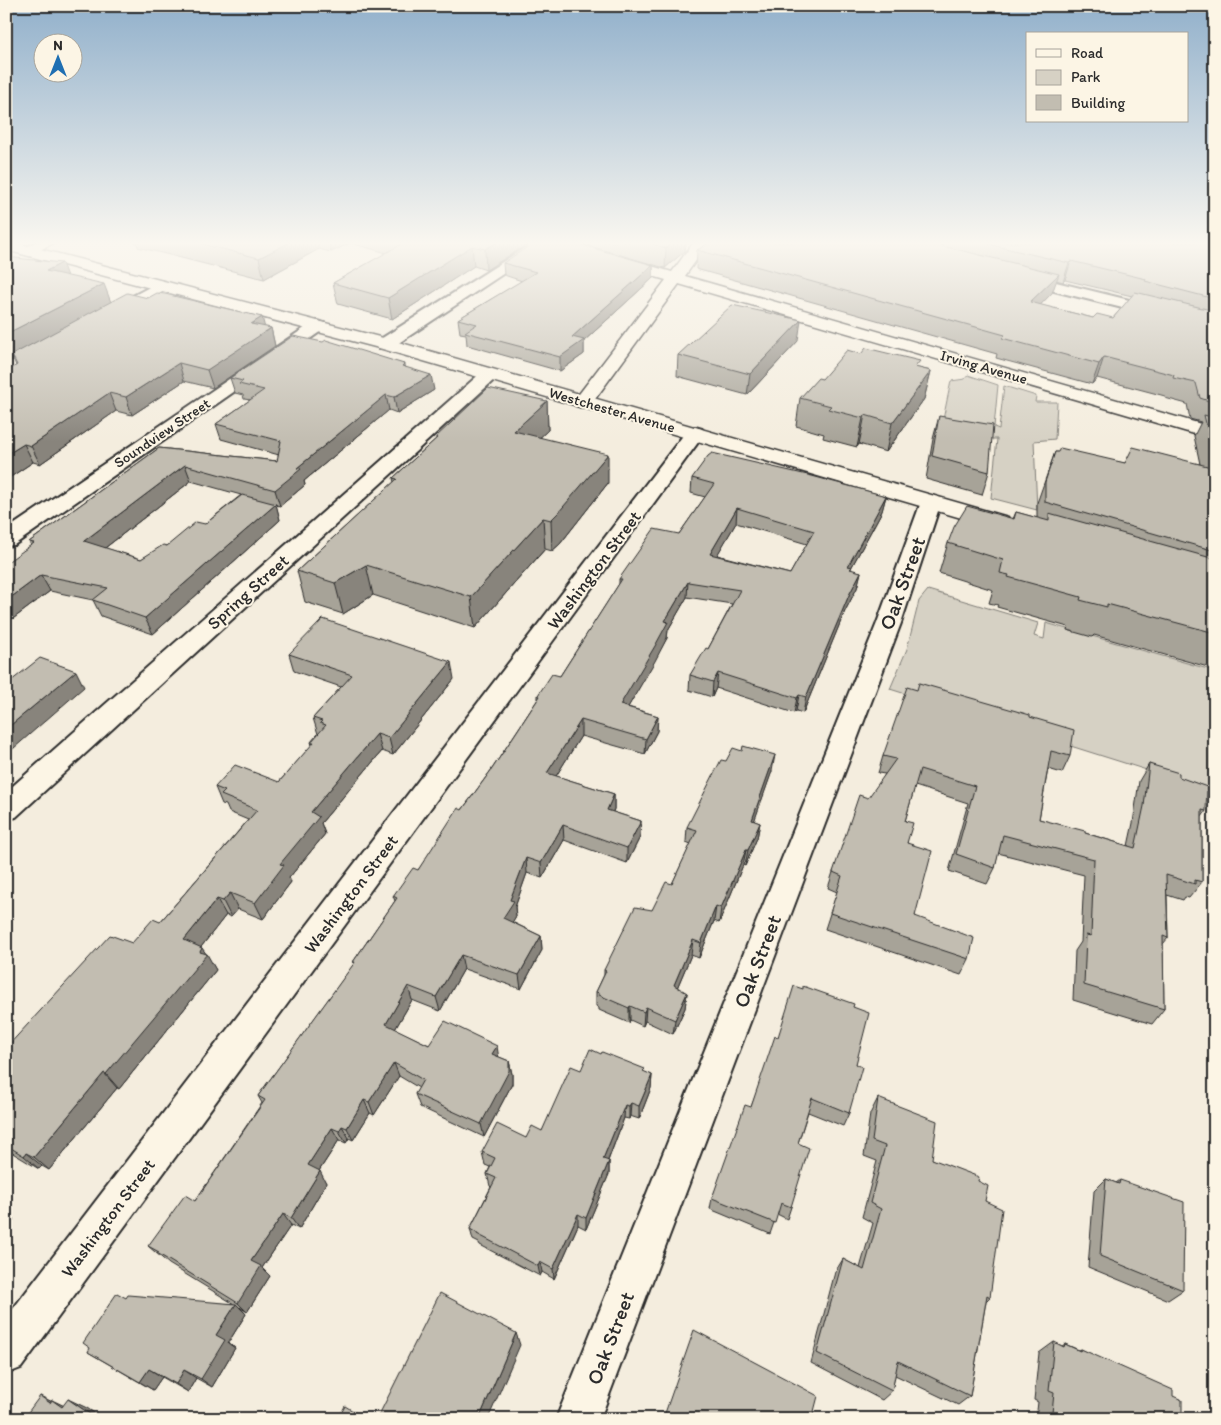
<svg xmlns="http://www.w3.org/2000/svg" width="1221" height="1425" font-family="Itim,sans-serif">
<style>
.green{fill:#d6d1c4;stroke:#807e78}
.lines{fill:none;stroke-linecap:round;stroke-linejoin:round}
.minor-casing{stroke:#2b2b2b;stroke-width:4}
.tertiary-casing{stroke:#2b2b2b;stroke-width:3}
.secondary-casing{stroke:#2b2b2b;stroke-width:3}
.minor{fill:#fcf5e5;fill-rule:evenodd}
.tertiary{fill:#fcf5e5;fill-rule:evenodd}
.secondary{fill:#fcf5e5;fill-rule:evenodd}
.wall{fill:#a7a398;stroke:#2b2b2b;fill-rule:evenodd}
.shaded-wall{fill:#88847c;stroke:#2b2b2b}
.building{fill:#c2bdb1;stroke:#2b2b2b;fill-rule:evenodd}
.labels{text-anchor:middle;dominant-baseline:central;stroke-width:4;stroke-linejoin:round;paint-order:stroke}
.far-street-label{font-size:15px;fill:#2b2b2b;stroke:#fcf5e5}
.street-label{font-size:18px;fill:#2b2b2b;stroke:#fcf5e5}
.near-street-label{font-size:21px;fill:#2b2b2b;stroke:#fcf5e5}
</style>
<rect width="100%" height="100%" fill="#f4edde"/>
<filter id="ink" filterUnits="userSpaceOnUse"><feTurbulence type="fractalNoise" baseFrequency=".02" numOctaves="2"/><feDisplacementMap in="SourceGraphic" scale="10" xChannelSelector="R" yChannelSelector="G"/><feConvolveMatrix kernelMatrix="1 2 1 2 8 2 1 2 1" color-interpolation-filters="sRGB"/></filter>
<g filter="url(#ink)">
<!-- green -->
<path class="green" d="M968 375 998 385 994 427 999 429 1004 386 1036 396 1035 402H1057L1055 439 1034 441 1037 510 991 498 997 439H939L951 381 965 379Z
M928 590 1038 623 1034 636 1044 639 1046 623 1215 671 1210 708V790L890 689 907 649 919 601Z"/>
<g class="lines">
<!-- minor casing -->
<g class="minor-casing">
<path id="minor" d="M35 242H54L33 254H23L21 251Z
M534 242H551L391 348H379L377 344 379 340Z
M1019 273 1215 321V331L1014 281 1011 278 1014 275Z
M161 281 166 283 169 286 166 289 118 316H106L104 313 106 310Z
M318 321 324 323 326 326 324 329 14 545 6 546V530L312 323Z
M47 344 53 345 55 349 53 353 6 376V364Z
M489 370 495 371 498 375 495 379 16 817 6 820V792L483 371Z
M695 427 702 429 705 433 702 437 21 1368 6 1374V1318L688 429Z
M931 496 938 498 941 502 901 623 600 1419H556L877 623 921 502 924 498Z"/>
</g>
<!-- tertiary casing -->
<g class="tertiary-casing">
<path id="tertiary" d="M544 242H568L672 272 694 242H709L685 276 1215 428V440L679 284 590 406 583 408 576 406 573 402 576 398 666 280 546 245Z"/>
</g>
<!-- secondary casing -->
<g class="secondary-casing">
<path id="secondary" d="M6 242H13L391 340 1008 517 1011 522 1008 527 1000 529 992 527 379 348 6 250Z"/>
</g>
<!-- minor -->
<use href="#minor" class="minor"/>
<!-- tertiary -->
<use href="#tertiary" class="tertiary"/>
<!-- secondary -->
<use href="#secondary" class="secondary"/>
</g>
<!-- wall -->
<path class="wall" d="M134 242H531L486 270 474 266 392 319 338 304 333 283 387 253 350 243 331 252 319 249 264 279 138 247 137 243Z
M576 242H686L685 251 665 268Z
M711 242H1215V669L1094 635 1092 637 1067 630 1068 627 997 607 998 605 989 603 993 590 939 573 948 543 1013 519 1016 512 1037 518V503L1055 452 1125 463 1200 464 1194 436 1201 422 1190 419 1187 404 1165 398V396L1097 378 1092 384 996 358 997 354 696 269 697 250ZM1056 280 1063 282 1065 280 1132 296 1113 318H1093L1040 305 1052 293Z
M6 257 67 276 111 302 271 328 275 346 213 388 184 381 132 415 116 411 40 464 33 462 6 480V372L16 366 13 358 12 359 8 354 6 355Z
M503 263 653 265V278L584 341V354L560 371 467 345 466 334 460 333 458 319 522 281 504 275Z
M798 341 747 395 677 376 678 355Z
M404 364V366L434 390 397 413 389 410 304 481 305 485 280 506 276 505 280 520 153 634 101 616 93 600 50 591 6 624 31 545 29 542 159 448 277 461 279 455 221 439 216 424 250 400 244 399 243 395 235 393 230 378ZM191 481 241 495 205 524 167 546 141 559 105 548Z
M918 368 931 371 924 399 886 452 859 444 857 447 823 438 824 434 796 426 800 398 822 379Z
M547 401 548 430 540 437 608 483 560 544 552 551 545 549 475 628 373 595 343 614 305 602 297 571 394 482 393 478 436 439V437Z
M939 416 989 472 982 495 926 479 933 439Z
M692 478 886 496 882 511 851 568V570L861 572 857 588 845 611 803 713 796 711 794 713 716 688 712 697 689 690 690 675 708 649 732 604 687 597 668 630 667 638 628 707 658 716 657 731 645 754 581 736 556 776 614 794V809L613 812 641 821 640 837 627 863 564 840 542 878 527 873 515 907 516 916 512 922 541 936 542 950 521 989 464 969 440 1011 412 1000 395 1029 429 1045 499 1057 509 1061 512 1074V1084L484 1137 420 1107 415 1094 419 1088 399 1076 374 1115 370 1113 353 1140 349 1138 346 1143 339 1140 319 1171 326 1183 299 1229 291 1225 262 1268 270 1276 247 1312 240 1307 246 1314 228 1343 235 1348 212 1387 196 1378 188 1392 162 1377 153 1390 88 1352 126 1298 234 1304 169 1264 148 1246 195 1201 262 1103 258 1096 354 964 353 962 395 901 393 896 418 870 492 769 538 699V695L560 676 619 584V579L679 534 705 497 691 493ZM736 523 807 544 790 574 717 555Z
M289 654 454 679 393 755 382 751 321 823 325 834 289 878 291 882 263 919 238 909 231 917 226 915 201 947 216 970 119 1089 117 1088 49 1170 42 1166 39 1169 6 1149V1048L132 943 160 922 248 820 229 812 226 805 222 804 215 787 279 782 312 745 311 742 318 734 313 718 341 687 294 671Z
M1030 717 1070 756 1062 773 1048 769 1039 819 1128 846 1133 823 1139 781 1149 764 1179 777 1206 811 1202 817V882L1189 898 1185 897 1183 900 1167 895 1168 938 1163 944 1164 1009 1152 1024 1073 1000 1075 951 1081 942 1084 875 998 853 995 868 987 884 949 871 968 803 915 786 905 821 915 916 969 959 961 975 825 929 837 892 828 888 833 872 885 774 878 773 883 756Z
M772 771 754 821 760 823 757 838 745 866 743 865 719 923 714 921 699 958 691 955 677 988 687 993 685 1008 673 1034 645 1021 643 1026 630 1020 629 1023 599 1010V1008L596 1006V992L604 975V970L652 910 672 884 691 844 686 842 687 827Z
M853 1007 856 1064 849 1113 843 1126 808 1112 798 1143 791 1207 787 1219 777 1214 770 1234 710 1209 712 1198 751 1107 778 1037Z
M581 1070 644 1072 652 1075 651 1088 639 1119 630 1116 629 1119 624 1118 608 1161H609V1174L586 1229 578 1225 554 1279 542 1272 540 1276 480 1245 479 1243 473 1240 470 1229 491 1187 490 1186 487 1174 490 1167 485 1165 482 1152 526 1138 542 1131Z
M878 1098 932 1159 978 1181 985 1201 990 1297 986 1301 970 1396 958 1405 895 1375 892 1391 882 1400 811 1363 835 1272 843 1259 860 1268 873 1223 862 1217 877 1161 864 1156 870 1114Z
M1106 1179 1116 1183 1120 1180 1183 1290 1168 1300 1088 1267 1094 1191Z
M1054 1342 1062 1346 1065 1344 1079 1350 1081 1349 1173 1396 1182 1419H1036L1038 1402 1034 1400 1039 1353Z"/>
<!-- shaded-wall -->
<path class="shaded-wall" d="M290 242H318L319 249 264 279 259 258Z
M329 242H350V243L331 252Z
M497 242H531L486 270 485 249Z
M673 242H686L685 251 665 268 666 248Z
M472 246 474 266 392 319 388 298Z
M1071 261 1065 280 1063 282 1069 263Z
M62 263 70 284 46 271Z
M653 265V278L584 341V354L560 371V357L572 337Z
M1059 274 1052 293 1024 322 1030 302Z
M104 284 112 305 12 359 6 347V334Z
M262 317 266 332 271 328 275 346 213 388 207 370 251 324Z
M801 320 798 341 747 395 750 374Z
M1104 357 1097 378 1092 384 1099 364Z
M179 363 184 381 132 415 126 397Z
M931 371 924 399 886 452 892 423Z
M431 375 434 390 397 413 394 397Z
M109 393 116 411 40 464 31 446Z
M386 395 389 410 304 481 305 485 280 506 275 490 297 468Z
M547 401 548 430 516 460 514 431Z
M865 415 859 444 857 447 863 418Z
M24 444 33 462 6 480V455Z
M608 454V483L560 544 552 551 551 520Z
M185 465 191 481 92 558 84 541Z
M886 496 882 511 851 568 848 582V566Z
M276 504 280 520 153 634 145 618Z
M737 508 736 523 709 569 710 554Z
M543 518 545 549 475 628 471 597Z
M366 565 373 595 343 614 335 583Z
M861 572 857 588 845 611 803 713 806 697 849 595Z
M41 575 50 591 6 624V601Z
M688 582 687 597 668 630 667 638 655 661 620 721V705L665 621Z
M451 662 454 679 393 755 389 738Z
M76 671 84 687 6 755V729Z
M718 673 716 688 712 697 713 682Z
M799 695 796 711 794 713 797 698Z
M658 716 657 731 645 754 646 739Z
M581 720V736L548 789 547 773Z
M377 734 382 751 321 823 325 834 289 878 291 882 263 919 255 903 280 864 311 812Z
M775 755 772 771 749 836 752 820Z
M614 794V809L607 825V810Z
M641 821 640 837 627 863V848Z
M760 823 757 838 745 866 748 850Z
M563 825 564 840 542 878 541 863Z
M746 850 743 865 719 923 721 908Z
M526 858 527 873 515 907 516 916 506 933 503 918Z
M230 893 238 909 231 917 223 901Z
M217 899 226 915 194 956 184 940Z
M716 906 714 921 699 958 701 943Z
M541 936 542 950 521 989 519 975Z
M693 940 691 955 672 1000 674 985Z
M202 948 207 955V954L216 970 119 1089 106 1074Z
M461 955 464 969 440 1011 436 997Z
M408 986 412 1000 390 1038 386 1024Z
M687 993 685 1008 673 1034 675 1020Z
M630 1006V1020L629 1023V1008Z
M646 1007 645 1021 643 1026 644 1012Z
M497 1046 499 1059 492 1054Z
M509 1061 512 1074V1084L484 1137 481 1124Z
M394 1063 399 1076 374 1115 369 1102Z
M104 1073 117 1088 49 1170 34 1157Z
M652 1075 651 1088 639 1119V1106Z
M364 1100 370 1113 353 1140 347 1128Z
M631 1103 630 1116 629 1119V1106Z
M625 1105 624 1118 604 1171 603 1159Z
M342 1126 349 1138 346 1143 339 1131Z
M332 1128 339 1140 315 1177 308 1165Z
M26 1153 42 1166 39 1169 24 1156Z
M609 1161V1174L586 1229V1218Z
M320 1171 326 1183 299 1229 291 1218Z
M6 1214 14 1220 6 1229Z
M283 1214 291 1225 262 1268 270 1276 247 1312 238 1303 251 1261Z
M578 1214V1225L554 1279 553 1269Z
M540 1262 542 1272 540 1276 538 1266Z
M236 1304 246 1314 228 1343 235 1348 212 1387 201 1379 216 1335Z
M516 1333 520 1345 488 1419H479Z
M149 1369 162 1377 153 1390 140 1382Z
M184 1370 196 1378 188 1392 176 1384Z
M40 1396 59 1405 52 1400 71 1409 82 1416 50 1403Z
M68 1399 87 1408 103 1419H97Z"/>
<!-- building -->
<path class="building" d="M193 242H290L259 258Z
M405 242H497L485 249 472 246 388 298 333 283Z
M535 242H572L653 265 572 337 584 340 560 357 465 332 477 324 458 319 536 272 503 263Z
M646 242H673L666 248Z
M711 242H926L1059 274 1030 302 1093 318 1097 314 1113 318 1135 292 1215 311V403L1200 398 1196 383 1173 378 1174 375 1104 357 1099 364 1002 338 1005 335 697 250Z
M979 242H1215V299L1145 281 1146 279 1071 261 1069 263Z
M6 257 62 263 46 271 104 284 6 334Z
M127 293 148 298 157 293 165 294 262 317 251 324 271 328 207 370 179 363 126 397 109 393 31 446 24 444 6 455V372L17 365 12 355Z
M732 305 801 320 750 374 678 355Z
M293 336 323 342 326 340 404 364 402 366 431 375 394 397 386 395 297 468 301 469 275 490 185 465 84 541 141 559 163 545 167 546 196 522 205 524 242 495 276 504 145 618 93 600 108 588 41 575 6 601V563L34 543 29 542 159 448 277 461 281 441 216 424 264 390 239 384 243 381 230 378Z
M866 348 920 361 915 367 931 371 892 423 865 415 863 418 828 409 831 406 800 398 818 378 822 379 847 350 861 354Z
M488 388 547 401 514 431 608 454 558 513 551 520 543 518 471 597 366 565 335 583 297 571 397 479 393 478 438 437H436Z
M1204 415 1215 418V460Z
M939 416 993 425 989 472 932 456Z
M1133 447 1215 468V551L1045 502V482L1055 452H1058L1060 448 1125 463Z
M712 453 812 476 886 496 848 566 852 567 850 569 861 572 849 595 806 697 799 695 797 698 718 673 713 682 690 675 706 648 708 649 740 590 688 582 665 621 668 622 655 646 620 705 658 716 646 739 581 720 547 773 614 794 607 810 641 821 627 848 563 825 541 863 526 858 510 900 514 901 503 918 541 936 519 975 461 955 436 997 408 986 386 1024 429 1045 445 1021 497 1046 492 1054 509 1061V1071L481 1124 415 1094 423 1080 394 1063 369 1102 364 1100 347 1128 342 1126 339 1131 332 1128 308 1165 320 1171 291 1218 283 1214 251 1261 261 1266 238 1303 157 1253 159 1252 148 1246 185 1195 195 1201 265 1100 258 1096 355 962H353L397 898 393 896 413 868 418 870 458 808 462 810 492 769 540 696 538 695 552 674 560 676 622 579H619L654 529 679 534 714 484 692 478 708 456ZM737 508 814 531 790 574 710 554Z
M967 506 1014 519 1016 512 1049 521V513L1215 559V633L1107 604V607L1080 600 1081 597 1008 577 1009 575 1000 573 1003 560 948 543 954 527Z
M323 619 451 662 389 738 377 734 311 812 319 817 280 864 284 865 255 903 230 893 223 901 217 899 184 940 202 948 200 952 207 954 106 1074 104 1073 34 1157 26 1153 24 1156 6 1145V1048L110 935 132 943 153 919 160 922 257 810 221 795 225 791 215 787 235 765 279 782 314 742H311L326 725 320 723 322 721 313 718 352 675 289 654Z
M40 658 76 671 6 729V685Z
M919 683 1030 715V717L1074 730 1070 756 1051 751 1039 819 1085 831V833L1135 848 1144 806 1149 764 1179 773V777L1207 787 1206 811 1202 810V882L1195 880V884L1166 875 1168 938 1163 936 1164 1009 1084 985 1086 935 1091 936 1094 859 1003 835 995 868 956 854 975 786 920 769 905 821 913 823 907 843 932 851 915 916 974 938 969 959 830 913 842 876 833 872 859 795 868 798 896 759 883 756 907 687 917 690Z
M743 746 775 755 752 820 760 823 748 850H746L721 908 716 906 701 943 693 940 674 985 687 993 675 1020 646 1007 644 1012 630 1006 629 1008 599 995V993L596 992 606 971 604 970 635 907 652 910 666 882 672 884 697 830 687 827 721 760 726 761 733 748 742 751Z
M794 986 803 989V986L854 1004 853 1007 869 1013 856 1064 862 1067 849 1113 812 1098 798 1143 809 1148 791 1207 781 1203 775 1223 712 1198 745 1105 751 1107 775 1036 778 1037Z
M590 1049 601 1054 602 1052 645 1069 643 1071 652 1075 639 1106 631 1103 629 1106 625 1105 603 1159 609 1161 586 1218 578 1214 553 1269 540 1262 538 1266 477 1234V1233L470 1229 496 1178 487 1174 495 1158 482 1152 497 1124 526 1138 532 1126 542 1131 571 1066 581 1070Z
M878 1098 937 1121 932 1159 979 1177 978 1181 988 1186 985 1201 1002 1209 990 1297 987 1295 970 1396 898 1361 892 1391 817 1353 843 1259 864 1270 881 1209 870 1203 885 1146 872 1141Z
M1106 1179 1119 1184 1120 1180 1184 1202 1183 1290 1100 1256Z
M117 1293 126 1298 128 1295 236 1304 216 1335 225 1340 201 1379 184 1370 176 1384 149 1369 140 1382 88 1352 90 1348 83 1343Z
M440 1293 516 1333 479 1419H377Z
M694 1330 818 1396 812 1419H663Z
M1054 1342 1064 1347 1065 1344 1080 1351 1081 1349 1173 1390V1396L1182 1400V1419H1058L1059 1416 1052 1413 1054 1393 1049 1391Z
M40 1396 50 1403 52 1400 62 1407 68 1399 97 1419H23Z
M345 1406 366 1419H338Z"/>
</g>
<!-- sky -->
<linearGradient id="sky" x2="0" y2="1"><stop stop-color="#91b0cb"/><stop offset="0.55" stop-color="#faf7f0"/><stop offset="1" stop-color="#faf7f0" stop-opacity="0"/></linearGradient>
<rect width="1221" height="442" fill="url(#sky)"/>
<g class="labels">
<!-- far-street labels -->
<g class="far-street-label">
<text transform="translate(984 367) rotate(16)">Irving Avenue</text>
<text transform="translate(612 410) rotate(16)">Westchester Avenue</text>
<text transform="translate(162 433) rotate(-34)">Soundview Street</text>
</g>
<!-- street labels -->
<g class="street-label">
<text transform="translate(594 570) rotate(-53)">Washington Street</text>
<text transform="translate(248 592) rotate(-42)">Spring Street</text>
<text transform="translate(351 894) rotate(-53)">Washington Street</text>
<text transform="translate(108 1218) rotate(-53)">Washington Street</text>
</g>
<!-- near-street labels -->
<g class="near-street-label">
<text transform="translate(902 583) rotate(-70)">Oak Street</text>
<text transform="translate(757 961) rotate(-69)">Oak Street</text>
<text transform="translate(610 1338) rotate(-69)">Oak Street</text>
</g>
</g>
<!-- margin -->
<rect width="1221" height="1425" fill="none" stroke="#fcf5e5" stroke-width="25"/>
<rect x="12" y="12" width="1196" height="1400" fill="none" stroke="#2b2b2b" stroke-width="2" filter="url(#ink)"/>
<!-- legend -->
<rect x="1026" y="32" width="162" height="90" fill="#fcf5e5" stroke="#a8a49b"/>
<rect x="1036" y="49" width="25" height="8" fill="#fcf5e5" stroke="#a8a49b"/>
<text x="1071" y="58" font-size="15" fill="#2b2b2b">Road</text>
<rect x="1036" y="70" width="25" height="15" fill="#d6d1c4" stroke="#a8a49b"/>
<text x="1071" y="82" font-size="15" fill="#2b2b2b">Park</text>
<rect x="1036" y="95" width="25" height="15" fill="#c2bdb1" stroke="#a8a49b"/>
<text x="1071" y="108" font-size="15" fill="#2b2b2b">Building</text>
<!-- north arrow -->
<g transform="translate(58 58)"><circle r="24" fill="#fcf5e5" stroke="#a8a49b"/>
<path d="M0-4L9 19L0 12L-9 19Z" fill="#1f6fb2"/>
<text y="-8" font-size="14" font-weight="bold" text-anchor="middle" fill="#2b2b2b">N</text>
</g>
</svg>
